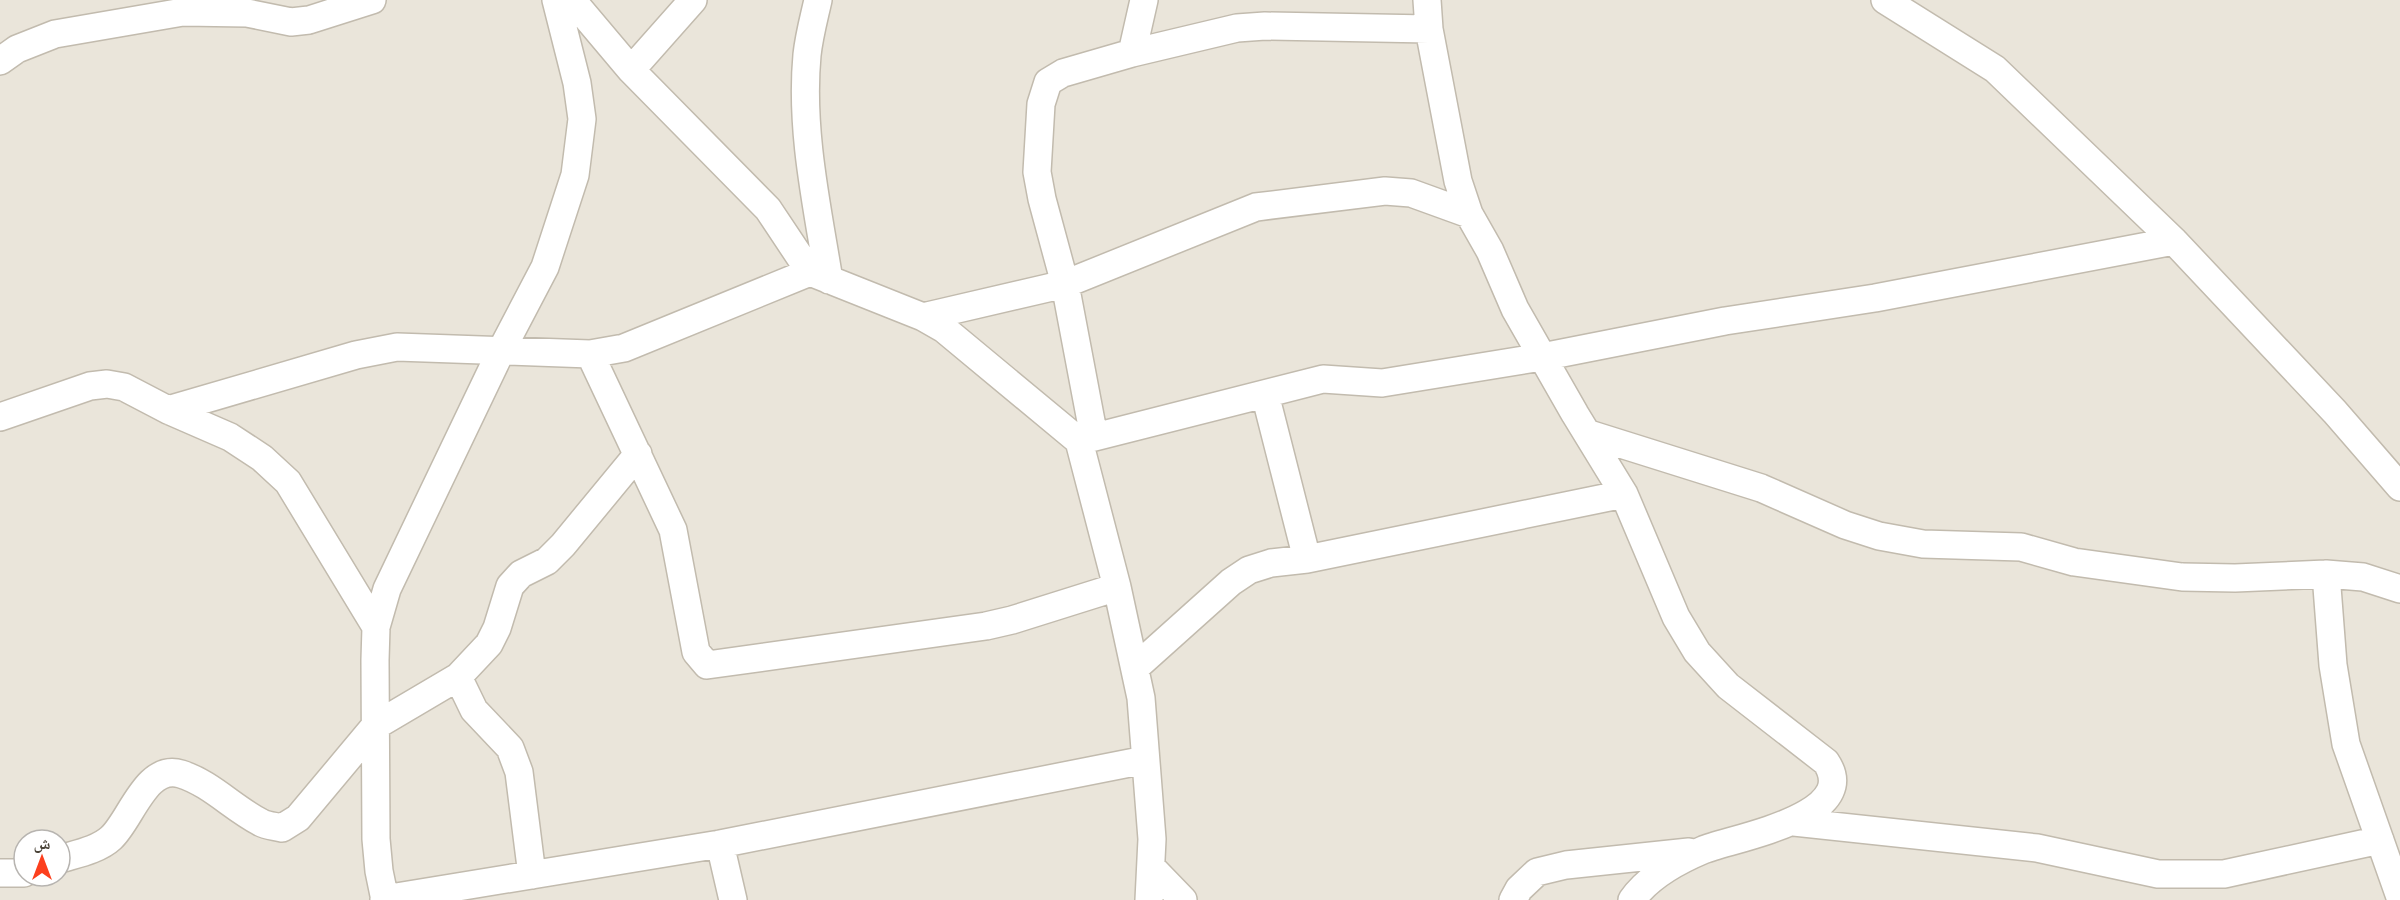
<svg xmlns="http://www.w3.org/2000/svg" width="2400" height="900" font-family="'IBM Plex Sans','Noto Naskh Arabic',sans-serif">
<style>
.residential{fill:#eae5da;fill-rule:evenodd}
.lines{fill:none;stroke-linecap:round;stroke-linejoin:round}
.minor-casing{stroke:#c2bbae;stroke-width:30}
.minor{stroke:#fff;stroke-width:27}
</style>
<rect width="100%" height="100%" fill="#f6f3ec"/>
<!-- residential -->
<path class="residential" d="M0 0H2400V900H0ZM24 840H60V876H24Z"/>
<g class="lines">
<!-- minor casing -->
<g class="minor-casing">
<path id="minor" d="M572 0 631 70 768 209 810 272 923 317 944 329 1079 441 1117 587 1141 698 1152 839 1149 900
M818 0C814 18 809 36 807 55 800 130 817 206 829 280
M1427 0 1429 29 1458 181 1469 214 1490 251 1515 309 1575 414 1624 494 1676 617 1697 652 1728 686 1826 762C1863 817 1732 838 1703 850 1677 861 1648 877 1632 900
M1885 0 1995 69 2174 241 2335 412 2400 487
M1132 53 1144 0
M0 61 17 49 55 34 183 12 247 13 291 22 309 20 372 0
M631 70 693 0
M923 317 1065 284 1256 207 1385 191 1411 193 1469 214
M590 354 673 530 696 652 707 665 986 626 1012 620 1117 587
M1265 394 1307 559
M168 410 356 355 397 347 590 354 624 348 810 272
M0 417 90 386 107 384 124 387 168 410 230 437 262 458 288 482 376 627
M1589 434 1761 488 1845 525 1879 536 1923 544 2021 547 2074 562 2182 577 2235 578 2326 574 2363 577 2400 589
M1094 437 1065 284 1042 199 1037 172 1041 104 1048 82 1063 73 1132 53 1237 28 1265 26 1429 29
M1079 441 1323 379 1382 383 1542 357 1725 321 1875 298 2174 241
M2326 574 2333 665 2346 744 2400 897
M1135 668 1231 582 1249 570 1271 563 1307 559 1624 494
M458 677 474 710 510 748 519 772 532 875
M1794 822 2037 848 2158 874H2224L2380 840
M720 844 733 900
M60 859C76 854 98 850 111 838 131 820 146 763 181 774 210 783 233 808 260 822 266 826 275 826 282 828L298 818 375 726 458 677 489 644 497 628 510 586 521 574 547 561 563 545 638 454
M1152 868 1183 900
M0 873H24
M384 899 720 844 1145 760
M385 900 379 871 376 839 375 660 376 627 387 589 501 351 545 267 575 175 582 119 577 83 556 0
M1513 900 1519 889 1537 872 1566 865 1689 852"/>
</g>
<!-- minor -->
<use href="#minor" class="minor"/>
</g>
<!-- north arrow -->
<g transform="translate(42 858)"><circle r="28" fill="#ffffff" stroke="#b7b4b0" stroke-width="1.5"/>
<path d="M0-4.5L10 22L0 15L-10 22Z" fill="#fc3f1d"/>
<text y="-9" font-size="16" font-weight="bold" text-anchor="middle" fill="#4b4439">ش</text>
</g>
</svg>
